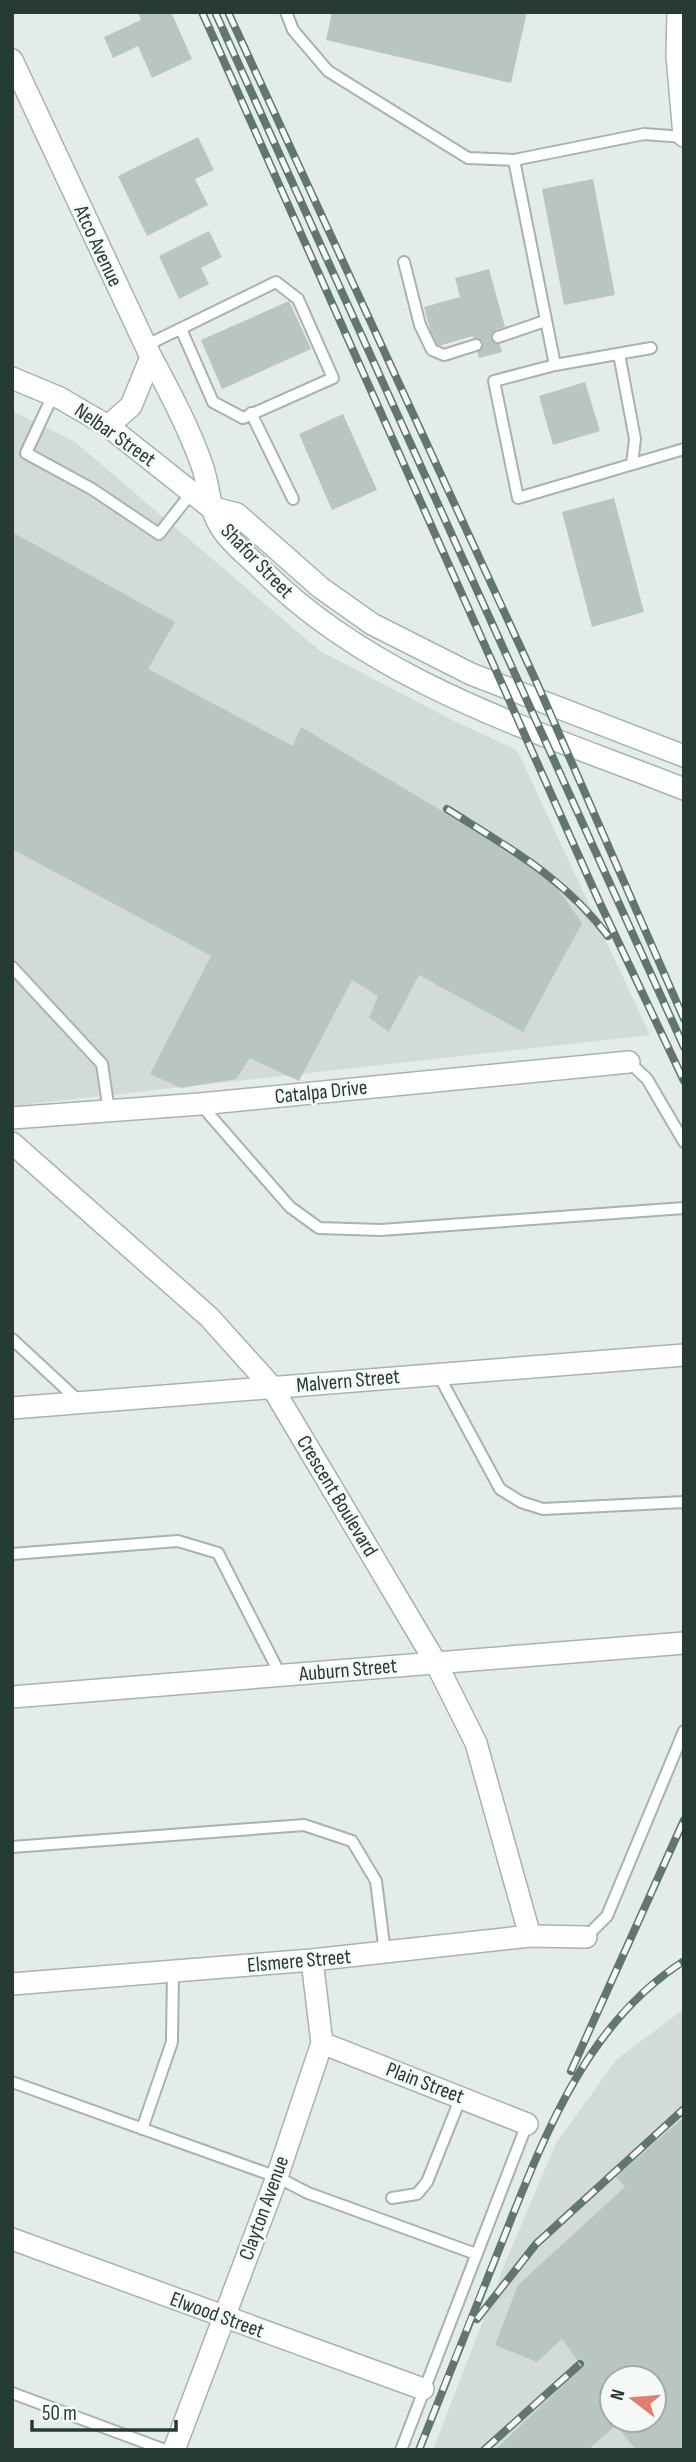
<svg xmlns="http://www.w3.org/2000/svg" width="696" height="2462" font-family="'Sofia Sans Condensed',sans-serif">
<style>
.built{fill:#d2dbd6;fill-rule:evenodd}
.building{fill:#b9c6c0;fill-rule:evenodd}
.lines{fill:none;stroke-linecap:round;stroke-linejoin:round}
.lane-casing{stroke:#a7b3ad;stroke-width:14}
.street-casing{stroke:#a7b3ad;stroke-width:24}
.secondary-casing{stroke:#a3b6ae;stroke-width:24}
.lane{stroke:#fff;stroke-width:10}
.street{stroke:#fff;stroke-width:21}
.secondary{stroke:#fff;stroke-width:21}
.rail-casing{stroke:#60766e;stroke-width:8}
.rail{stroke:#f4f8f6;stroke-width:5;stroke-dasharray:16;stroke-linecap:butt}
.labels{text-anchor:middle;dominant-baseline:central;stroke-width:5;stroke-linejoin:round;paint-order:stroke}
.street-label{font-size:21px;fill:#253b33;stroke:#f4f8f6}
</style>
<rect width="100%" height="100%" fill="#e4ece7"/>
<!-- built -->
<path class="built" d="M12 411 74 441 320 651 454 721 517 750 650 1035 12 1106Z
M684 2009V2450H433L508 2256 556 2143 617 2059ZM612 2378H654V2420H612Z"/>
<!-- building -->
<path class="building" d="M138 12H171L192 59 152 78 138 46 113 58 104 37 141 20Z
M332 12H527L511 83 326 40Z
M198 137 214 170 195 179 208 205 147 236 118 176Z
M593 179 615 295 564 305 542 189Z
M209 231 222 257 201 268 209 284 179 299 159 256Z
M489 269 505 327 495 330 502 352 479 358 473 336 435 347 424 307 460 297 455 278Z
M289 301 311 349 222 389 201 340Z
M585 382 600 431 553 445 539 396Z
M343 414 377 490 332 510 299 434Z
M614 498 644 612 592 627 562 512Z
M12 532 175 622 148 669 293 746 301 727 512 853 555 885 582 923 523 1032 419 975 389 1032 369 1018 378 996 352 980 299 1081 250 1058 236 1079 181 1088 150 1074 211 956 12 849Z
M684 2117V2450H636L616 2425 588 2450H495L582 2367 562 2339 537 2362 495 2345 518 2285 625 2187 616 2177ZM612 2378H654V2420H612Z"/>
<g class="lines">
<!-- lane casing -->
<g class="lane-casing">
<path id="lane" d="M286 12 293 30 328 71 468 158 514 160 644 134 684 137
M514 160 555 365
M404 262 420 325 432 350 444 355 476 345
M498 337 545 321
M145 346 276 282 298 299 333 378 243 418 213 402 181 329
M651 348 555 365 494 381 518 498 684 449
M619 354 635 439 632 464
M53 395 26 453 92 489 159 534 192 492
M251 413 293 499
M12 967 102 1064 109 1111
M629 1062 647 1079 684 1142
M201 1105 290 1207 319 1228 381 1230 684 1208
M12 1339 80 1402
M438 1374 500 1489 521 1502 543 1509 684 1502
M12 1554 178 1541 218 1553 281 1676
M12 1847 304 1825 352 1841 376 1881 385 1953
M586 1937 607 1916 684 1731
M12 2082 277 2177 308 2193 476 2254
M142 2129 172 2042 173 1972
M392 2198 417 2194 427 2182 461 2097
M12 2393 165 2450
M401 2450 527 2124"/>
</g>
<!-- street casing -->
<g class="street-casing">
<path id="street" d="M12 60 151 357 131 406 108 426
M12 1118 200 1104 629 1062
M12 1143 209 1317 272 1387 436 1663 476 1743 530 1936
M12 1408 684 1355
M12 1697 684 1643
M12 1984 312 1960 530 1936 586 1937
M322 2043 527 2124
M12 2239 423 2389
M174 2450 277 2177 322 2043 312 1960"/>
</g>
<!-- secondary casing -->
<g class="secondary-casing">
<path id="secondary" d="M678 12 677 55 684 136
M151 357C170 392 190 430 203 468 210 491 209 512 224 532 234 546 250 558 262 570 376 684 537 731 684 789
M12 378 60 398 108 426 210 507 237 514 321 588 372 624 471 674 684 756"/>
</g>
<!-- lane -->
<use href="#lane" class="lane"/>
<!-- street -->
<use href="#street" class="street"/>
<!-- secondary -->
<use href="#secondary" class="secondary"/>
<!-- rail casing -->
<g class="rail-casing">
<path id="rail" d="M202 12 598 899 684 1081
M215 12 684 1047
M228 12 536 681 684 1019
M447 809C509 848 562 876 608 936
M571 2071 684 1820
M477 2319 536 2244 684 2109
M419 2450C445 2384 471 2318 498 2252 541 2145 582 2026 684 1961
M484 2450 580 2364"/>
</g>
<!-- rail -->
<use href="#rail" class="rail"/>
</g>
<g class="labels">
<!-- street labels -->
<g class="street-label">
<text transform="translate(98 246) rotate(65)">Atco Avenue</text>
<text transform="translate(115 435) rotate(35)">Nelbar Street</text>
<text transform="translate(257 561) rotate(46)">Shafor Street</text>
<text transform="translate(321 1092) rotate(-6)">Catalpa Drive</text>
<text transform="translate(348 1381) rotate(-5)">Malvern Street</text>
<text transform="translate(337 1496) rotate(59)">Crescent Boulevard</text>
<text transform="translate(348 1670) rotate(-5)">Auburn Street</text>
<text transform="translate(299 1961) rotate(-5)">Elsmere Street</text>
<text transform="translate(425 2083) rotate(21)">Plain Street</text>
<text transform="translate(264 2208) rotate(-70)">Clayton Avenue</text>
<text transform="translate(217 2315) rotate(20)">Elwood Street</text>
</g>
</g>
<!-- border -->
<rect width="696" height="2462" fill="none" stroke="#253b33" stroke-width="28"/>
<!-- north arrow -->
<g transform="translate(633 2399) rotate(286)"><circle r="33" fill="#f4f8f6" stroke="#a1aca8" stroke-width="2"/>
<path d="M0-5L12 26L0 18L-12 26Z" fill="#e17e6c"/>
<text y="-10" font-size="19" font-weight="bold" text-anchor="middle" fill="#253b33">N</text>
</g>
<!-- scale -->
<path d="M32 2420v10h144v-10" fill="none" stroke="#253b33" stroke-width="3.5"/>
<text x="42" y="2420" font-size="21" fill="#253b33" stroke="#f4f8f6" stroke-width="5" paint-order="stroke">50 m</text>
</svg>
